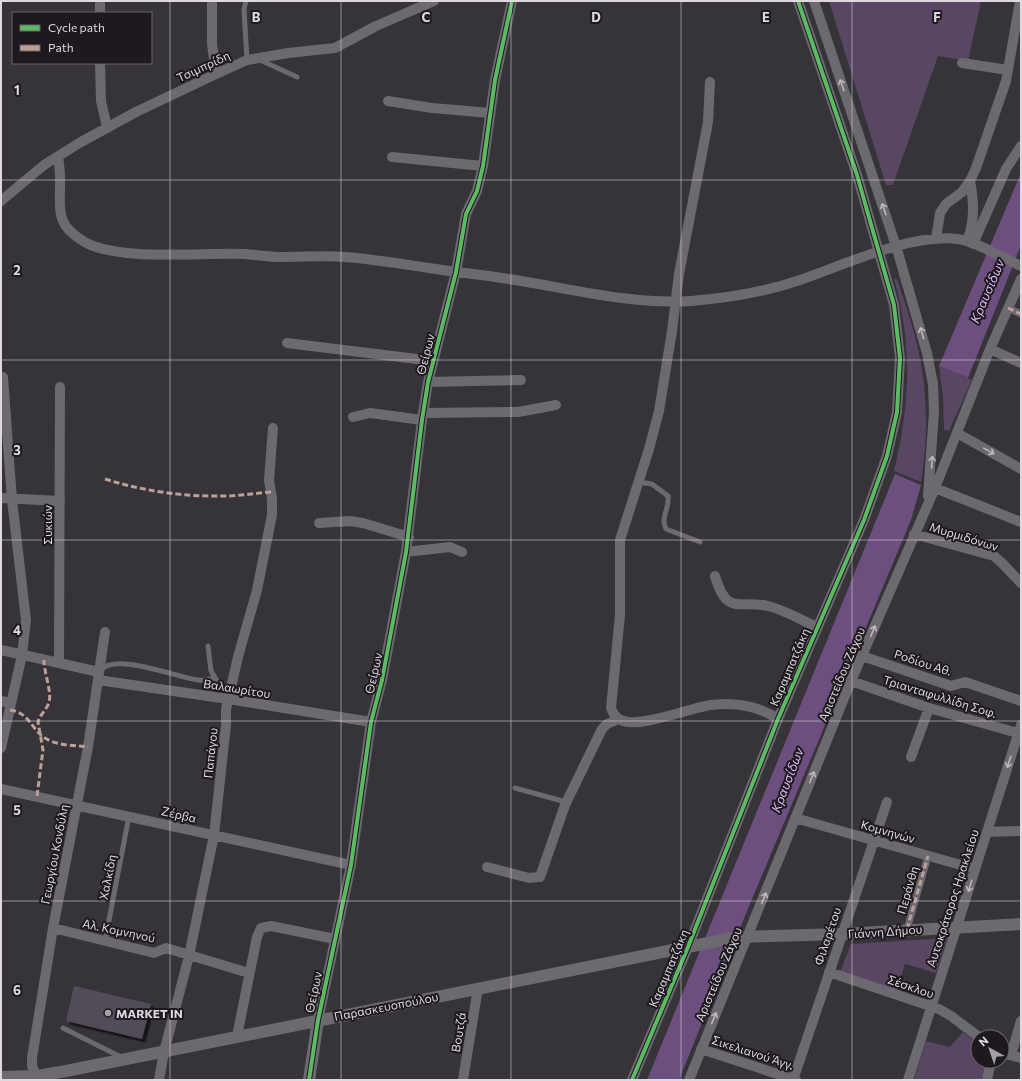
<svg xmlns="http://www.w3.org/2000/svg" width="1022" height="1081" font-family="Commissioner,sans-serif">
<style>
.green{fill:#584663}
.water{fill:#6d4f7f}
.building{fill:#534c58;filter:url(#shadow)}
.lines{fill:none;stroke-linecap:round;stroke-linejoin:round}
.service{stroke:#6d6970;stroke-width:5}
.pedestrian{stroke:#6d6970;stroke-width:7}
.minor{stroke:#6d6970;stroke-width:10}
.tertiary{stroke:#6d6970;stroke-width:12}
.quiet{stroke:#bda197;stroke-width:3;stroke-dasharray:6 3;stroke-linecap:butt}
.cycleway-casing{stroke:#1d191f;stroke-width:6}
.cycleway{stroke:#5cba63;stroke-width:4}
.oneway{stroke:#bcb7bf}
.grid{fill:none;stroke:#ded9e1;stroke-width:1;stroke-opacity:0.55}
.poi-dot{fill:#a39fa6;stroke:#1d191f;stroke-width:1.5}
.labels{text-anchor:middle;dominant-baseline:central;stroke-width:4;stroke-linejoin:round;paint-order:stroke}
.street-label{font-size:12px;fill:#ded9e1;stroke:#1d191f}
.poi-label{font-size:12px;font-weight:bold;fill:#ded9e1;stroke:#1d191f;text-anchor:start}
.water-label{font-size:13px;font-style:italic;fill:#dfb8f8;stroke:#1d191f}
.grid-label{font-size:13px;text-anchor:middle;font-weight:bold;fill:#ded9e1;stroke:#1d191f;stroke-width:4;stroke-linejoin:round;paint-order:stroke}
</style>
<defs>
<filter id="shadow"><feDropShadow dx="3.5" dy="3.5" stdDeviation="0" flood-color="#0009"/></filter>
</defs>
<rect width="100%" height="100%" fill="#363339"/>
<!-- green -->
<path class="green" d="M829 1H981L968 61 938 56 893 185H886Z
M894 279H897C905 304 914 328 919 353 928 396 928 439 921 482L894 471C910 404 913 346 894 279Z
M939 366 972 380 949 431 944 430 943 397Z
M947 938 936 973 905 964 897 991 840 972 851 944Z
M963 1032 978 1043V1061H986L982 1080H914L926 1041 950 1047Z"/>
<!-- water -->
<path class="water" d="M1021 173V245L968 378 939 366Z
M895 474 921 485 911 520 747 911 679 1080H647Z"/>
<!-- building -->
<path class="building" d="M74 986 151 1004 142 1039 66 1021Z"/>
<g class="lines">
<!-- service -->
<path class="service" d="M246 1 244 9 247 60
M260 60 297 77
M639 482 652 484 668 496C670 508 660 517 666 529L700 542
M208 646 211 671 228 698
M101 670C116 652 178 678 199 680 204 681 209 679 214 678
M515 788 566 802
M105 941 129 816
M63 1028 121 1057"/>
<!-- pedestrian -->
<path class="pedestrian" d="M1008 308 1021 314
M907 929 928 856"/>
<!-- minor -->
<path class="minor" d="M212 1V44L216 74
M814 1 896 246 927 353 933 384 934 412 928 496
M100 13V1
M100 63 101 101 107 127
M962 63 1008 70
M710 82 708 122 679 274 672 331 659 411 649 449 620 540V615L611 708C613 713 615 718 621 720 638 729 689 708 711 705 735 702 757 705 778 719
M388 101 432 108 490 113
M58 156C59 163 60 170 60 177 61 207 53 223 83 241 116 262 203 252 245 254 257 255 269 257 282 257 303 257 324 255 345 257 373 259 401 264 429 268 453 272 478 274 502 278 565 287 628 305 691 301 728 298 765 292 800 280 844 265 911 233 958 239 978 242 1002 258 1021 266
M392 157 483 166
M1 201 44 165 81 142 136 112 216 74 247 60 288 53 335 48 376 26 434 1
M936 239 940 213 946 204 962 192 970 181 976 168 1006 81 1020 1
M967 241C975 221 974 202 970 181
M973 244 1006 169 1021 146
M287 343 433 361
M990 349 1021 363
M428 382 521 380
M423 413 518 412 556 405
M353 417 370 413 422 420
M957 433 1021 469
M935 488 1021 522
M1 498 60 501
M319 523 350 521 363 523 409 537
M914 534 994 556 1002 563 1021 583
M406 552 450 547 462 552
M715 576C727 617 739 599 768 606 785 610 801 620 817 627
M1 650 99 672
M862 656 951 686 965 682 1021 701
M59 663 60 387
M98 680 228 699 371 722
M851 681 929 708 1021 734
M1 701 11 703
M1 748 22 655 26 620 12 500 3 377
M911 757 929 708
M1 789 351 865
M795 818 975 869
M987 832 1021 831
M487 867 529 878 540 877 565 805 602 729 607 724 619 719
M53 928 154 953 166 948 249 973
M829 972 939 1009 951 1016 979 1037
M318 1020 351 865 371 722 382 680 406 552 422 420 428 382 456 272 466 214 477 191 483 166 495 80 512 1
M237 1036 257 937 261 928 271 926 335 939
M701 1049 796 1080
M1002 1053 1021 1058
M1011 1055 1021 1021
M38 1080 32 1066V1058L53 928 88 747 105 632
M159 1080 164 1052 189 956 214 835 226 725V709L238 657 257 590 272 515V499L269 480 273 428
M463 1080 478 988
M632 1080 688 947 778 719 864 520 887 456 897 412 900 358 894 305 857 175 798 1
M689 1080 851 681 935 488 990 349 1021 279
M793 1080 887 802
M908 1080 1021 725
M987 1080 991 1061"/>
<!-- tertiary -->
<path class="tertiary" d="M1 1077 37 1076 66 1071 738 937 842 934 1021 924
M309 1080 318 1020"/>
<!-- quiet -->
<path class="quiet" d="M1008 308 1021 314
M105 479C143 491 184 497 224 496 240 496 255 493 271 492
M10 710C30 713 30 728 45 738 57 746 74 745 88 747
M37 796 43 750 38 722C40 714 47 710 49 702 52 692 44 673 44 660
M907 929 928 856"/>
<!-- cycleway casing -->
<g class="cycleway-casing">
<path id="cycleway" d="M309 1080 318 1020 351 865 371 722 382 680 406 552 422 420 428 382 456 272 466 214 477 191 483 166 495 80 512 1
M632 1080 688 947 778 719 864 520 887 456 897 412 900 358 894 305 857 175 798 1"/>
</g>
<!-- cycleway -->
<use href="#cycleway" class="cycleway"/>
</g>
<!-- one-way arrows -->
<defs><path id="oneway-shaft" d="M-6 0H5M1.5-3L5.5 0L1.5 3" fill="none" stroke-width="1.6" stroke-linecap="round" stroke-linejoin="round"/></defs>
<g class="oneway">
<use href="#oneway-shaft" transform="translate(842 85) rotate(-109)"/>
<use href="#oneway-shaft" transform="translate(884 209) rotate(-109)"/>
<use href="#oneway-shaft" transform="translate(922 333) rotate(-106)"/>
<use href="#oneway-shaft" transform="translate(989 451) rotate(29)"/>
<use href="#oneway-shaft" transform="translate(932 462) rotate(-86)"/>
<use href="#oneway-shaft" transform="translate(873 631) rotate(-67)"/>
<use href="#oneway-shaft" transform="translate(1009 762) rotate(108)"/>
<use href="#oneway-shaft" transform="translate(812 777) rotate(-68)"/>
<use href="#oneway-shaft" transform="translate(970 886) rotate(107)"/>
<use href="#oneway-shaft" transform="translate(764 898) rotate(-68)"/>
<use href="#oneway-shaft" transform="translate(714 1018) rotate(-67)"/>
</g>
<!-- grid -->
<path class="grid" d="M170 1V1080M341 1V1080M511 1V1080M681 1V1080M852 1V1080M1 180H1021M1 360H1021M1 540H1021M1 721H1021M1 901H1021"/>
<!-- markers -->
<circle class="poi-dot" cx="108" cy="1013" r="4"/>
<g class="labels">
<!-- street labels -->
<g class="street-label">
<text transform="translate(203 66) rotate(-25)">Τσιμπρίδη</text>
<text transform="translate(425 354) rotate(-76)">Θείρων</text>
<text transform="translate(47 525) rotate(-90)">Συκιών</text>
<text transform="translate(964 536) rotate(17)">Μυρμιδόνων</text>
<text transform="translate(923 662) rotate(18)">Ροδίου Αθ.</text>
<text transform="translate(789 667) rotate(-67)">Καραμπατζάκη</text>
<text transform="translate(373 673) rotate(-77)">Θείρων</text>
<text transform="translate(841 674) rotate(-67)">Αριστείδου Ζάχου</text>
<text transform="translate(237 688) rotate(9)">Βαλαωρίτου</text>
<text transform="translate(940 696) rotate(17)">Τριανταφυλλίδη Σοφ.</text>
<text transform="translate(210 753) rotate(-84)">Παπάγου</text>
<text transform="translate(179 814) rotate(13)">Ζέρβα</text>
<text transform="translate(888 831) rotate(16)">Κομνηνών</text>
<text transform="translate(54 854) rotate(-79)">Γεωργίου Κονδύλη</text>
<text transform="translate(107 877) rotate(-79)">Χαλκίδη</text>
<text transform="translate(907 890) rotate(-74)">Περάνθη</text>
<text transform="translate(952 898) rotate(-72)">Αυτοκράτορος Ηρακλείου</text>
<text transform="translate(119 930) rotate(12)">Αλ. Κομνηνού</text>
<text transform="translate(885 931) rotate(-4)">Γιάννη Δήμου</text>
<text transform="translate(827 936) rotate(-71)">Φιλαρέτου</text>
<text transform="translate(668 968) rotate(-67)">Καραμπατζάκη</text>
<text transform="translate(718 974) rotate(-67)">Αριστείδου Ζάχου</text>
<text transform="translate(911 986) rotate(19)">Σέσκλου</text>
<text transform="translate(313 992) rotate(-78)">Θείρων</text>
<text transform="translate(386 1006) rotate(-11)">Παρασκευοπούλου</text>
<text transform="translate(458 1032) rotate(-81)">Βουτζά</text>
<text transform="translate(753 1052) rotate(18)">Σικελιανού Άγγ.</text>
</g>
<!-- poi labels -->
<g class="poi-label">
<text x="116" y="1013">MARKET IN</text>
</g>
<!-- water labels -->
<g class="water-label">
<text transform="translate(987 291) rotate(-67)">Κραυσίδων</text>
<text transform="translate(787 780) rotate(-69)">Κραυσίδων</text>
</g>
</g>
<g class="grid-label">
<text x="256" y="22">B</text>
<text x="426" y="22">C</text>
<text x="596" y="22">D</text>
<text x="766" y="22">E</text>
<text x="937" y="22">F</text>
<text x="17" y="95">1</text>
<text x="17" y="275">2</text>
<text x="17" y="455">3</text>
<text x="17" y="635">4</text>
<text x="17" y="815">5</text>
<text x="17" y="995">6</text>
</g>
<!-- border -->
<rect width="1022" height="1081" fill="none" stroke="#ded9e1" stroke-width="4"/>
<!-- legend -->
<rect x="12" y="12" width="140" height="52" fill="#1d191f" stroke="#6a666d"/>
<rect x="20" y="25" width="20" height="6" fill="#5cba63" stroke="#6a666d"/>
<text x="48" y="32" font-size="12" fill="#ded9e1">Cycle path</text>
<rect x="20" y="45" width="20" height="6" fill="#bda197" stroke="#6a666d"/>
<text x="48" y="52" font-size="12" fill="#ded9e1">Path</text>
<!-- north arrow -->
<g transform="translate(990 1049) rotate(320)"><circle r="19" fill="#1d191f" stroke="#6a666d"/>
<path d="M0-3L7 15L0 10L-7 15Z" fill="#a39fa6"/>
<text y="-6" font-size="11" font-weight="bold" text-anchor="middle" fill="#ded9e1">N</text>
</g>
</svg>
